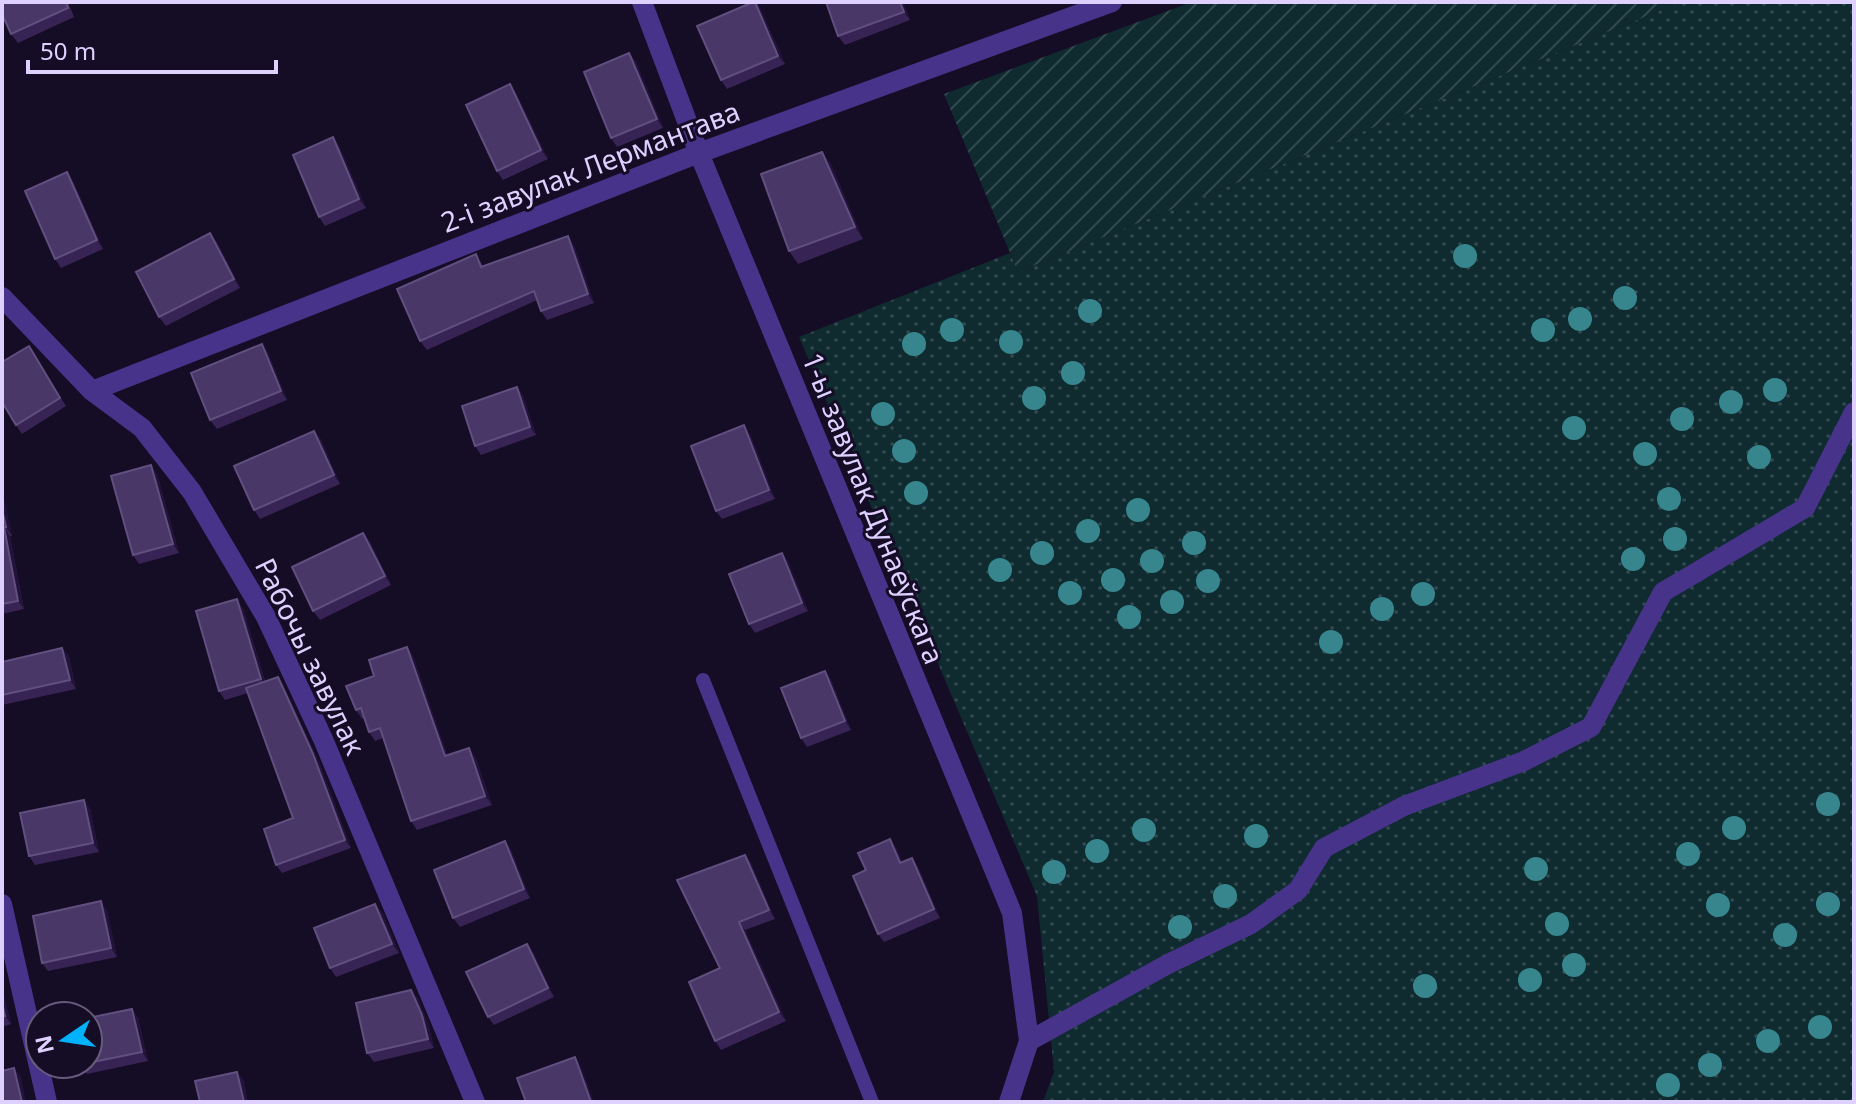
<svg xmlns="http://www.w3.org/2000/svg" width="1856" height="1104" font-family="'Noto Sans',sans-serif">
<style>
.grass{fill:url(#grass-dots)}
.garden{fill:url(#garden-furrows)}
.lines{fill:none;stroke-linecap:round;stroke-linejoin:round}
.lane{stroke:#473389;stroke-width:14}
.street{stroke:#473389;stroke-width:20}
.tree{fill:#37868d}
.wall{fill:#372455}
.shaded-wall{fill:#22133a}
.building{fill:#493767;stroke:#604f7f;stroke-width:2}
.labels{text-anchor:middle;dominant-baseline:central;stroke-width:6;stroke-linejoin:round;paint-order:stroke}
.street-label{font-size:28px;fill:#dfd1ff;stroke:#150c25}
</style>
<defs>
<pattern id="grass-dots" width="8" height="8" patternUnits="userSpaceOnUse" patternTransform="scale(2)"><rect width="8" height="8" fill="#0f2b30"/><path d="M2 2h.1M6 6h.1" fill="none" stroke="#32494f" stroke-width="1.8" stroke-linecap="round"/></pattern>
<pattern id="garden-furrows" width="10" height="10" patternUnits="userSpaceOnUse" patternTransform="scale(2)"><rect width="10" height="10" fill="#0f2b30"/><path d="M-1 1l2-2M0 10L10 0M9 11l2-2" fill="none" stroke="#32494f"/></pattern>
</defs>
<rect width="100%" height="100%" fill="#150c25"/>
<!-- grass -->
<path class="grass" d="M1681 2H1854V1102H1043L1054 1072 1037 896 799 337 1010 253 1018 272Z"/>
<!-- garden -->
<path class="garden" d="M1192 2H1681L1018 272 944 94Z"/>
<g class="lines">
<!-- lane -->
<path class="lane" d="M703 680 872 1102"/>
<!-- street -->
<path class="street" d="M642 2 699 153 1012 913 1029 1041 1009 1102
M2 297 92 391 142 428 192 492 266 617 323 739 475 1102
M92 391 699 153 1112 2
M2 904 47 1102
M1029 1041 1168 964 1251 924 1298 890 1324 848 1404 806 1524 761 1591 727 1663 592 1805 508 1854 412"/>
</g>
<!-- trees -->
<g class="tree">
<circle cx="1465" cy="256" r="12"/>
<circle cx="1625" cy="298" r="12"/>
<circle cx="1090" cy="311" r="12"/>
<circle cx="1580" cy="319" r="12"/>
<circle cx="952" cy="330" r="12"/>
<circle cx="1543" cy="330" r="12"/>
<circle cx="1011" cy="342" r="12"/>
<circle cx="914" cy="344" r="12"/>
<circle cx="1073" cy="373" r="12"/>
<circle cx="1775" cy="390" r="12"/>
<circle cx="1034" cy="398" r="12"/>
<circle cx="1731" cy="402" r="12"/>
<circle cx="883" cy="414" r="12"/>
<circle cx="1682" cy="419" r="12"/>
<circle cx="1574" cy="428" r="12"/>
<circle cx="904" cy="451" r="12"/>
<circle cx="1645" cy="454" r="12"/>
<circle cx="1759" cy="457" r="12"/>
<circle cx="916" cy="493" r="12"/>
<circle cx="1669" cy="499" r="12"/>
<circle cx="1138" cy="510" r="12"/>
<circle cx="1088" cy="531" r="12"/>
<circle cx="1675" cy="539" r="12"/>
<circle cx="1194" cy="543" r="12"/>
<circle cx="1042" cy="553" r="12"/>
<circle cx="1633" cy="559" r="12"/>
<circle cx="1152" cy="561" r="12"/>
<circle cx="1000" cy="570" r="12"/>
<circle cx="1113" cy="580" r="12"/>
<circle cx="1208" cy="581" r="12"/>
<circle cx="1070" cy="593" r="12"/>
<circle cx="1423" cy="594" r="12"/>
<circle cx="1172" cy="602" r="12"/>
<circle cx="1382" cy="609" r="12"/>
<circle cx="1129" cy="617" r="12"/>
<circle cx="1331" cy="642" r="12"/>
<circle cx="1828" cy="804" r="12"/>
<circle cx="1734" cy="828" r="12"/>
<circle cx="1144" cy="830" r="12"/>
<circle cx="1256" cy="836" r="12"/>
<circle cx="1097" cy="851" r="12"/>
<circle cx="1688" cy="854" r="12"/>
<circle cx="1536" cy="869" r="12"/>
<circle cx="1054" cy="872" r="12"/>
<circle cx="1225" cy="896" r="12"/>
<circle cx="1828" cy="904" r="12"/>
<circle cx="1718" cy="905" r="12"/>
<circle cx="1557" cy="924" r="12"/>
<circle cx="1180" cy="927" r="12"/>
<circle cx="1785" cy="935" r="12"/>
<circle cx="1574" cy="965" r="12"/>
<circle cx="1530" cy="980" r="12"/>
<circle cx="1425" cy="986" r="12"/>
<circle cx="1820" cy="1027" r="12"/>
<circle cx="1768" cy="1041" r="12"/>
<circle cx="1710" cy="1065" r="12"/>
<circle cx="1668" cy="1085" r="12"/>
</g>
<!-- wall -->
<path class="wall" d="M68 2 74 17 18 43 11 34Z
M756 2 761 10 785 64 727 89 721 80Z
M903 2 910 20 845 45 838 36Z
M629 53 636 62 663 128 617 147 611 138Z
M516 93 548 159 503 180 497 171Z
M339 146 366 208 325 226 319 217Z
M822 152 831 164 863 239 798 264 789 251Z
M73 181 103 249 61 268 55 259Z
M217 242 240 288 166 326 159 317Z
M574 245 594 303 547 320 541 311 537 300 427 350 420 341 476 254 483 266Z
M262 344 268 353 287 400 217 429 210 420Z
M29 346 66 406 22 434 16 425Z
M517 387 523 396 536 435 481 455 475 446Z
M314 431 321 440 340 484 260 519 254 510Z
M750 434 775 499 722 519 716 511Z
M157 474 179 553 139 564 133 555Z
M2 491 12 536H10L24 609 2 614Z
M363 533 370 542 391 585 320 620 313 611Z
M782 553 788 562 808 611 755 633 749 624Z
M243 608 265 681 283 685 319 762 351 848 282 873 276 865 293 818 248 693 225 700 219 691Z
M407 647 413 656 447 755 475 756 492 805 417 830 411 821 383 738 375 741 369 732 364 718 362 719 356 710 374 676Z
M62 648 69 656 76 689 2 705V662Z
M825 671 831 680 851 730 807 747 801 738Z
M84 800 90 809 99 852 35 865 29 856Z
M505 841 511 850 530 898 460 927 453 918Z
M896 848 902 862 918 867 940 918 884 942 878 934 866 870Z
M745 855 751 863 775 919 745 930 786 1021 721 1050 715 1041 720 968Z
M107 910 117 957 48 971 42 963Z
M382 912 399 953 336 977 330 968Z
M533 952 554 997 494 1025 488 1017Z
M2 989 11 1024 2 1027Z
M418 998 428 1024 434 1048 374 1062 367 1053Z
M132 1009 138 1018 148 1061 87 1074 80 1064H88V1018Z"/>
<!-- shaded-wall -->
<path class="shaded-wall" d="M755 2 761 10 785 64 778 56Z
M900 2H903L910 20 904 12Z
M629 53 636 62 663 128 657 119Z
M510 84 516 93 548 159 541 150Z
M333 137 339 146 366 208 359 199Z
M822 152 831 164 863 239 855 227Z
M67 172 73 181 103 249 97 240Z
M210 233 217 242 240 288 234 279Z
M568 236 574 245 594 303 588 294Z
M262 344 268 353 287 400 281 391Z
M517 387 523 396 536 435 530 427Z
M744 425 750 434 775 499 769 490Z
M314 431 321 440 340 484 334 475Z
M151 465 157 474 179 553 173 544Z
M2 491 12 536 6 527 2 509Z
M4 527 10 536 24 609 18 601Z
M363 533 370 542 391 585 385 576Z
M782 553 788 562 808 611 802 603Z
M237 599 243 608 267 688 261 679Z
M407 647 413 656 451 765 445 756Z
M62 648 69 656 76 689 70 680Z
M825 671 831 680 851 730 845 721Z
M278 677 283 685 319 762 351 848 345 840Z
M469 748 475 756 492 805 485 796Z
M84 800 90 809 99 852 93 843Z
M890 839 896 848 906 872 900 863Z
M505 841 511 850 530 898 524 889Z
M745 855 751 863 775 919 769 910Z
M912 858 918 867 940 918 934 909Z
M101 901 107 910 117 957 111 948Z
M375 904 382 912 399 953 392 944Z
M739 922 745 930 786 1021 779 1012Z
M527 944 533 952 554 997 548 988Z
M2 989 11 1024 5 1016 2 1003Z
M411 990 418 998 428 1024 434 1048 428 1039Z
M132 1009 138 1018 148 1061 142 1052Z
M575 1057 581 1066 594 1102H591Z
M14 1068 21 1077 26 1102H22Z
M237 1072 244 1080 248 1102H244Z"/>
<!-- building -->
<path class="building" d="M2 2H66L68 8 11 34 2 14Z
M753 2H755L778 56 721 80 697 26Z
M826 2H900L904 12 838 36Z
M629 53 657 119 611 138 584 72Z
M510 84 541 150 497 171 466 105Z
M333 137 359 199 319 217 293 155Z
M822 152 855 227 789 251 761 174Z
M67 172 97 240 55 259 25 191Z
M210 233 234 279 159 317 136 272Z
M568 236 588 294 541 311 534 291 420 341 397 289 476 254 481 267Z
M262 344 281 391 210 420 191 373Z
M29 346 60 398 16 425 2 402V362Z
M517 387 530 427 475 446 462 406Z
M744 425 769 490 716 511 691 446Z
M314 431 334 475 254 510 234 466Z
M151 465 173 544 133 555 111 476Z
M2 509 6 527H4L18 601 2 604Z
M363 533 385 576 313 611 292 567Z
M782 553 802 603 749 624 729 574Z
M237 599 261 679 219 691 196 611Z
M407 647 445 756 469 748 485 796 411 821 380 728 369 732 361 708 356 710 346 686 374 676 369 660Z
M62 648 70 680 2 695V662Z
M825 671 845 721 801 738 781 688Z
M278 677 313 754 345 840 276 865 264 829 293 818 246 688Z
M84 800 93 843 29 856 20 813Z
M890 839 900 863 912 858 934 909 878 934 853 876 866 870 858 853Z
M505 841 524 889 453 918 434 870Z
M745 855 769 910 739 922 779 1012 715 1041 689 982 720 968 677 880Z
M101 901 111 948 42 963 33 916Z
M375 904 392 944 330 968 314 928Z
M527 944 548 988 488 1017 466 972Z
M411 990 422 1015 428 1039 367 1053 356 1003Z
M2 1003 5 1016H2Z
M132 1009 142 1052 88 1063V1018Z
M575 1057 591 1102H526L517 1078Z
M14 1068 22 1102H2V1071Z
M237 1072 244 1102H200L195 1081Z"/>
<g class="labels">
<!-- street labels -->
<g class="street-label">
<text transform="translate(590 166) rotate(-21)">2-і завулак Лермантава</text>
<text transform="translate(874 508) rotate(68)">1-ы завулак Дунаеўскага</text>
<text transform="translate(311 656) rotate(64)">Рабочы завулак</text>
</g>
</g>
<!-- border -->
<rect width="1856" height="1104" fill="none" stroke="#dfd1ff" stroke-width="8"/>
<!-- north arrow -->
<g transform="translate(64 1040) rotate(257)"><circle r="38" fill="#150c25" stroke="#665b7c" stroke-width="2"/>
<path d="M0-6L14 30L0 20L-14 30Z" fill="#00b2fc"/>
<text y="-12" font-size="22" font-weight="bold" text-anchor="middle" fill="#dfd1ff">N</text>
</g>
<!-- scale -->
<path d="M28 60v12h248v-12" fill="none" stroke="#dfd1ff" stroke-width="4"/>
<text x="40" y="60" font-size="24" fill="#dfd1ff" stroke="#150c25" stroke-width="6" paint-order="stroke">50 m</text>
</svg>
